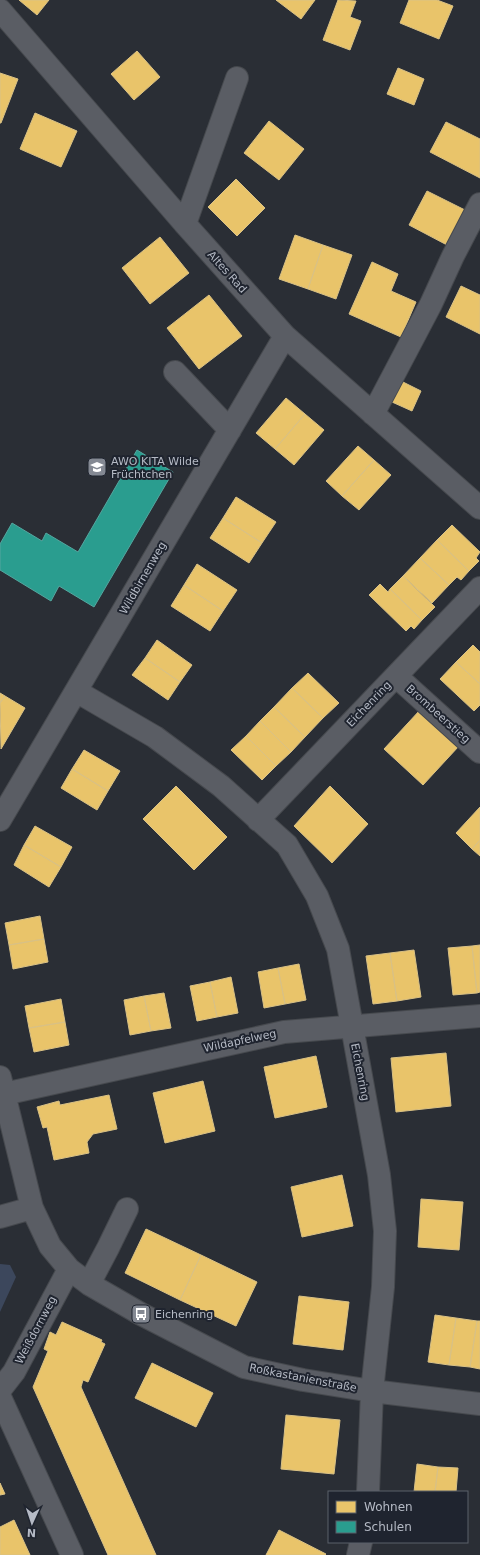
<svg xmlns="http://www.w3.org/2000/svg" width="480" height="1555" font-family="'DejaVu Sans',sans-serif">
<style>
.water{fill:#3c475c}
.homes{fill:#e9c46a;stroke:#d9c185}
.schools{fill:#2a9d8f;stroke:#54a69f}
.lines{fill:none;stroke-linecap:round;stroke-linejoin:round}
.minor-casing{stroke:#46494e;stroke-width:24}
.minor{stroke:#5a5d64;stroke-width:22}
.labels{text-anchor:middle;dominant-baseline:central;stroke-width:4;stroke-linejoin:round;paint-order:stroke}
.street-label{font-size:11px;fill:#b5bac5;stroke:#1f242f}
.poi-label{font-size:11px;fill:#b5bac5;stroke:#1f242f;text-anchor:start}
</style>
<rect width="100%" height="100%" fill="#2a2e35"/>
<!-- water -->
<path class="water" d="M0 1264 10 1265 16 1277 0 1312Z"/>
<!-- homes -->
<path class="homes" d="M19 0H49L37 15Z
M276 0H315L301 19Z
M338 0 356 1 350 17 361 21 350 50 323 40Z
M409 0H437L453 6 439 39 400 23Z
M137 51 160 77 134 100 111 74Z
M398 68 424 79 414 105 387 94Z
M0 73 18 79 1 123H0Z
M35 113 77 131 61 167 20 149Z
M269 121 304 149 279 180 244 153Z
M446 122 480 139V178L430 152Z
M236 179 265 208 237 236 208 207Z
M427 191 465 210 447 245 409 225Z
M295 235 323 245 308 289 279 279Z
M160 237 189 273 150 304 122 268Z
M323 245 352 255 336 299 308 289Z
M372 262 398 274 391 291 416 302 401 337 349 314Z
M461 286 480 295V334L446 317Z
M209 295 242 336 199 369 167 328Z
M401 381 421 391 412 411 392 402Z
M286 398 305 414 275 449 256 433Z
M305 414 324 430 294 465 275 449Z
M358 446 374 460 342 496 326 481Z
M374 460 391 475 359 510 342 496Z
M236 497 276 522 262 543 223 518Z
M223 518 262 543 249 563 210 538Z
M452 525 480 552 476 558 479 561 469 571 437 540Z
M437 540 469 571 461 580 457 577 449 585 420 558Z
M420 558 449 585 432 603 403 576Z
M197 564 237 590 223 611 184 585Z
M403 576 435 607 422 620 390 589Z
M380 584 388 592 390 589 422 620 414 629 411 626 406 631 369 595Z
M184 585 223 611 210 631 171 606Z
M157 640 192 665 180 682 145 658Z
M473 645 480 652V684L456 662Z
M145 658 180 682 168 700 132 675Z
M456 662 480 684V705L474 711 440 679Z
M308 673 339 703 323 718 292 688Z
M292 688 323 718 305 737 274 707Z
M0 693 5 696 0 703Z
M5 696 25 708 1 749 0 703Z
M274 707 305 737 291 752 260 721Z
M420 710 459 746 423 785 384 749Z
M260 721 291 752 276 766 246 736Z
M246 736 276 766 262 780 231 750Z
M84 750 120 771 108 791 72 769Z
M72 769 108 791 97 810 61 788Z
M176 786 227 837 194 870 143 819Z
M330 786 368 824 332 863 294 826Z
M480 807V840L472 849 456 833Z
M35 826 72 847 61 867 24 845Z
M480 840V856L472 849Z
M24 845 61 867 49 887 14 865Z
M40 916 44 939 9 945 5 923Z
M44 939 48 962 13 969 9 945Z
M480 945V992L477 993 472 946Z
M472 946 477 993 453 995 448 948Z
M414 950 421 997 397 1001 390 953Z
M390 953 397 1001 373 1004 366 956Z
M299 964 306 1000 285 1004 278 968Z
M278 968 285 1004 264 1008 258 972Z
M231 977 238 1013 217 1017 210 982Z
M210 982 217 1017 197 1021 190 986Z
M164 993 171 1028 151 1031 144 996Z
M144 996 151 1031 130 1035 124 1000Z
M61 999 65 1022 29 1028 25 1006Z
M65 1022 69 1045 34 1052 29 1028Z
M446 1053 451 1106 396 1112 391 1058Z
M316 1056 327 1107 275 1118 264 1067Z
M203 1081 215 1131 165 1143 153 1093Z
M109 1095 117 1129 93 1134 87 1142 89 1153 54 1160 47 1127 43 1128 37 1107 59 1101 60 1105Z
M342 1175 353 1226 302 1237 291 1187Z
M421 1199 463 1202 459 1250 418 1247Z
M146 1229 201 1255 180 1300 125 1273Z
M201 1255 257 1282 236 1326 180 1300Z
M299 1296 349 1302 343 1350 293 1344Z
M435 1315 456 1318 449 1365 428 1362Z
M456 1318 477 1321 470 1367 449 1365Z
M477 1321H480V1369L470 1367Z
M62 1322 102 1340 101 1342 105 1344 88 1382 83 1380 81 1387 156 1555H108L33 1387 48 1351 44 1349 50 1332 56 1335Z
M152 1363 213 1393 196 1427 135 1398Z
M286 1415 340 1420 334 1474 281 1469Z
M417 1464 438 1467 435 1492H414Z
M438 1467 458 1468 456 1492H435Z
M0 1483 5 1494 0 1495Z
M14 1520 30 1555H0V1527Z
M279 1530 326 1554 325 1555H266Z"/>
<!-- schools -->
<path class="schools" d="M137 450 173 472 94 607 59 586 51 601 0 570V544L12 523 42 541 46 533 78 552Z"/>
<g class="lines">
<!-- minor casing -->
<g class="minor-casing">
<path id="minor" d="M0 10 185 224 285 336 480 508
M185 224 237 78
M175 372 230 430
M373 414 431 304 453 256 480 204
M396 676 480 752
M76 691 155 737 221 786 287 845 317 896 338 949 379 1175 385 1231 383 1287 372 1391 368 1492
M0 820 285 336
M258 820 480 588
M0 1077 32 1208 50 1246 69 1269 89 1284 141 1314 244 1367 303 1380 372 1391 480 1404
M4 1094 284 1032 480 1016
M0 1217 32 1208
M89 1284 108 1248 127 1209
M0 1390 14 1372 69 1269
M0 1397 72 1555
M358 1555 361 1542"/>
</g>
<!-- minor -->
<use href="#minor" class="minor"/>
</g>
<!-- icons -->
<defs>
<g id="school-square" transform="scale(1)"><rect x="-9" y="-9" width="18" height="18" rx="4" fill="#848993" stroke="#1f242f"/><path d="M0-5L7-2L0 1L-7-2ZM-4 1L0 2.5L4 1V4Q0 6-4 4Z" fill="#fff"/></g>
<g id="bus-square" transform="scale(1)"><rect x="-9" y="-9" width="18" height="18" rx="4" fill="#848993" stroke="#1f242f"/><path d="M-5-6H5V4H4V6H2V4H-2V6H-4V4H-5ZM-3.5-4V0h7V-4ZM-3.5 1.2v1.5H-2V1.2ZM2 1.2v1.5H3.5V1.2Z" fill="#fff"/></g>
</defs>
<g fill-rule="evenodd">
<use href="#school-square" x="97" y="467"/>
<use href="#bus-square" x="141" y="1314"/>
</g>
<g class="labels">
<!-- street labels -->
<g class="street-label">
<text transform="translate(227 272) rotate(48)">Altes Rad</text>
<text transform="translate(143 578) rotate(-60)">Wildbirnenweg</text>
<text transform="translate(369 704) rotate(-46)">Eichenring</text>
<text transform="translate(438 714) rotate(42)">Brombeerstieg</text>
<text transform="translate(240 1041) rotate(-12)">Wildapfelweg</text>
<text transform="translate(360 1072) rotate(79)">Eichenring</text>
<text transform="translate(36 1330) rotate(-62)">Weißdornweg</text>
<text transform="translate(303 1378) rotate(11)">Roßkastanienstraße</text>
</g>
<!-- poi labels -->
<g class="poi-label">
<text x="111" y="461">AWO KITA Wilde<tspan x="111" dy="13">Früchtchen</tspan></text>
<text x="155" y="1314">Eichenring</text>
</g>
</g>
<!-- legend -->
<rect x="328" y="1491" width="140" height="52" fill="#1f242f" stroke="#5b606b"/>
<rect x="336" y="1501" width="20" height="12" fill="#e9c46a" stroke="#5b606b"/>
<text x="364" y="1511" font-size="12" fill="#b5bac5">Wohnen</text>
<rect x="336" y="1521" width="20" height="12" fill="#2a9d8f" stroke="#5b606b"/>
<text x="364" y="1531" font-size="12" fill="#b5bac5">Schulen</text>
<!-- north arrow -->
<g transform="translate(32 1523) rotate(183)" stroke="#1f242f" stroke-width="3" paint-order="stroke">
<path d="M0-3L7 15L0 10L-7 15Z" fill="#b5bac5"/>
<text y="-6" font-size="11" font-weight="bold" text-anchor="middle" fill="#b5bac5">N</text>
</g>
</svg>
